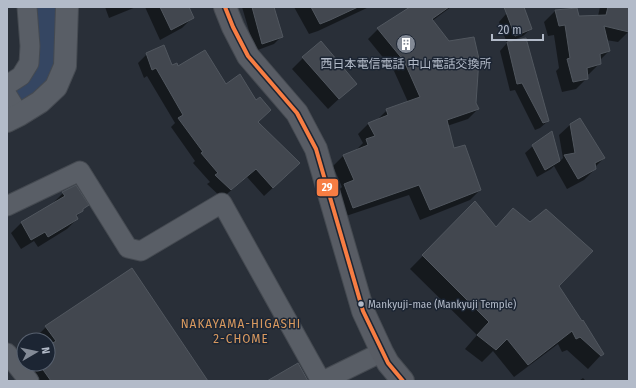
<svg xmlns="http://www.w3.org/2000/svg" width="636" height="388" font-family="'Fira Sans Condensed','Noto Sans JP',sans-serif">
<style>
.shadow{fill:#0007}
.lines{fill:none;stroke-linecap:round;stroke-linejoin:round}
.river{stroke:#354662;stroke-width:31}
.building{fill:#42474f;stroke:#51575f}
.minor-casing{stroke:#454a51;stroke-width:21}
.tertiary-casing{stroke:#454a51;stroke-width:24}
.secondary-casing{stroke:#454a51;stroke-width:24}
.minor{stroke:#595e66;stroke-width:19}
.tertiary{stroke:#595e66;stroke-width:22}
.secondary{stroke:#585c64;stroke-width:22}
.bus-1-casing{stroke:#1c2533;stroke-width:7}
.bus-1{stroke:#f77d43;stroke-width:4}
.bus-dot{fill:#b3bbc9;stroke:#1c2533;stroke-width:1.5}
.labels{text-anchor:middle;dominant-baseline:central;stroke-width:3;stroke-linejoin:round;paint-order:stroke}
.bus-label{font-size:11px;fill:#b3bbc9;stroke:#1c2533;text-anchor:start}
.poi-label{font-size:12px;fill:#b3bbc9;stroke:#1c2533}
.neighbourhood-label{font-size:13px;letter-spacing:1px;fill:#d8995f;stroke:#1c2533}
.line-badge{stroke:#1c2533;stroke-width:1.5}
.badge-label{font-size:11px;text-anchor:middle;font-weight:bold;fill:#fff}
</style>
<rect width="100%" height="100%" fill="#292f38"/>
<!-- shadow -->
<path class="shadow" d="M105 7H136L109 18Z
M145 7H188L193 17 182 28 160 40Z
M242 7H273L282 36 274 44 255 51Z
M294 7H369L318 31 309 34Z
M412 7H451L432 21 478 109 468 119 447 126 454 149 480 190 470 200 420 220 409 195 343 217 334 195 342 187 333 166 343 156 357 151 356 150 363 143 358 134 368 124 377 120 387 110 408 102 394 71 368 39 378 29Z
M600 7H629V31L618 42 606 40 609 51 600 60V63L589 74 587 75V78L576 89 562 92 556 71 559 68 554 35 548 36 544 22 555 11 578 17 598 16Z
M525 13 531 29 523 36 512 41 548 121 540 128 535 130 515 90 510 91 500 51 507 43 499 22 506 14Z
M321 43 355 84 328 109 292 69 303 58Z
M147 54 172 67H178L225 85 257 122 290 172 264 196 247 177 222 198 207 184 210 182 193 163 195 161 171 127 175 123 147 76 144 78 138 63Z
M571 124 604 158 595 167V169L584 180 567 189 554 166 551 169 537 177 525 153 533 146 551 133 559 162 563 158 559 135Z
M63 193 87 205 76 217 77 219 67 229 38 247 34 241 21 249 11 233 21 223 54 204 53 203Z
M513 209 558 285 602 354 588 369 567 350 562 352 558 344 514 377 493 351 482 362 465 349 477 335 410 269 462 216 495 228Z
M46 327 207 381H33L27 364H48V340H38L36 337Z
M583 378 586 381H579Z"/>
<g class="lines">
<!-- river -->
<path class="river" d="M7 100 20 93 32 82 42 52 40 7"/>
</g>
<!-- building -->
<path class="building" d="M160 7H189L194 18 171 30Z
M252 7H274L283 37 262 44Z
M311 7H358L330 20 320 24Z
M410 7H449L432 19 449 41 474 37 479 59 476 103 479 109 447 120 454 148 465 145 481 190 430 210 419 185 353 208 344 184 354 180 343 155 368 145 366 139 375 136 368 123 388 115 386 109 420 97 404 61 377 28Z
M504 7H524L532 29 515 36Z
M608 7H629V32L604 26 610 51 600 54 601 64 587 68 588 79 573 82 567 59 570 58 565 25 559 26 555 10 577 8 579 16 606 15Z
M526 38 549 121 543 123 522 83 517 84 507 42Z
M321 41 357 84 339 99 302 57Z
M164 45 172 65 177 63 178 66 205 50 226 84 240 74 256 100 260 97 271 110 258 122 300 163 273 188 256 169 231 190 215 175 218 173 201 153 203 152 178 118 183 115 156 68 152 70 146 53Z
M580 118 605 158 595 163 596 169 578 179 564 155 575 153 570 124Z
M552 131 560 161 545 170 532 145Z
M76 185 89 205 83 209V211L76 215 78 219 48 237 45 232 31 240 21 222 65 196 62 192Z
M475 201 496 227 513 208 530 222 546 209 593 251 559 286 582 321 583 320 604 354 601 356 580 337 576 339 572 331 528 365 507 339 496 350 477 335 489 322 422 255Z
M132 268 208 381H51L39 364H48V346L56 341 45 326Z
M298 363 308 381H267Z"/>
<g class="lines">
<!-- minor casing -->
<g class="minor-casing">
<path id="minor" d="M7 85 21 76 29 63 30 46 27 7
M7 95 19 115
M7 206 80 171 128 248 141 251 222 203 321 381
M7 353 29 381
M323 381 382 352"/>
</g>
<!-- tertiary casing -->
<g class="tertiary-casing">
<path id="tertiary" d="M7 121 19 115 40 102 56 87 65 66 67 7"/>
</g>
<!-- secondary casing -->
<g class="secondary-casing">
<path id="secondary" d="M225 7 233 27 248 56 297 113 316 149 363 311 382 352 388 363 403 381"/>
</g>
<!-- minor -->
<use href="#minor" class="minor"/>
<!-- tertiary -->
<use href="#tertiary" class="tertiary"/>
<!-- secondary -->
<use href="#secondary" class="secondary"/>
<!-- bus-1 casing -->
<g class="bus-1-casing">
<path id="bus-1" d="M225 7 233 27 248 56 297 113 316 149 363 311 388 363 403 381"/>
</g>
<!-- bus-1 -->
<use href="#bus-1" class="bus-1"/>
</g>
<!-- icons -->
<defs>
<g id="building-disc" transform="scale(1)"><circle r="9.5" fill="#838a96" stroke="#1c2533"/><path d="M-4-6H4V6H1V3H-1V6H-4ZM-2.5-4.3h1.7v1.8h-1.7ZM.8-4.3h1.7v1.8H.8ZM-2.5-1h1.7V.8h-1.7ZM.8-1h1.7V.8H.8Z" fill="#fff"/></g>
</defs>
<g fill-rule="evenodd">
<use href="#building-disc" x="406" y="44"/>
</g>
<!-- markers -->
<circle class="bus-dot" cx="361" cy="304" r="3.5"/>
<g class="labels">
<!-- bus labels -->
<g class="bus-label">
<text x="368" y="304">Mankyuji-mae (Mankyuji Temple)</text>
</g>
<!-- poi labels -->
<g class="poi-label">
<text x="406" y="64">西日本電信電話 中山電話交換所</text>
</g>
<!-- neighbourhood labels -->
<g class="neighbourhood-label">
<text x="241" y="323">NAKAYAMA-HIGASHI<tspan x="241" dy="15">2-CHOME</tspan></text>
</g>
</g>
<rect class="line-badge" x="316" y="178" width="23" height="19" rx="4" fill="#f77d43"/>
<g class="badge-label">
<text x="327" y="191">29</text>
</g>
<!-- border -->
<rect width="636" height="388" fill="none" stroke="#b3bbc9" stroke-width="16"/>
<!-- north arrow -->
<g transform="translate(36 352) rotate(81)"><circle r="19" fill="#1c2533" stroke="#58616f"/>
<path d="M0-3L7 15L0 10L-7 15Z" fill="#838a96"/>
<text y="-6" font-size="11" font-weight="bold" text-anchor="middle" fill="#b3bbc9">N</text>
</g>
<!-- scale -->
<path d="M492 34v6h51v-6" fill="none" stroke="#b3bbc9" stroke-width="2"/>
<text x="498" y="34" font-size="12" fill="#b3bbc9" stroke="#1c2533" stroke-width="3" paint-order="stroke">20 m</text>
</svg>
